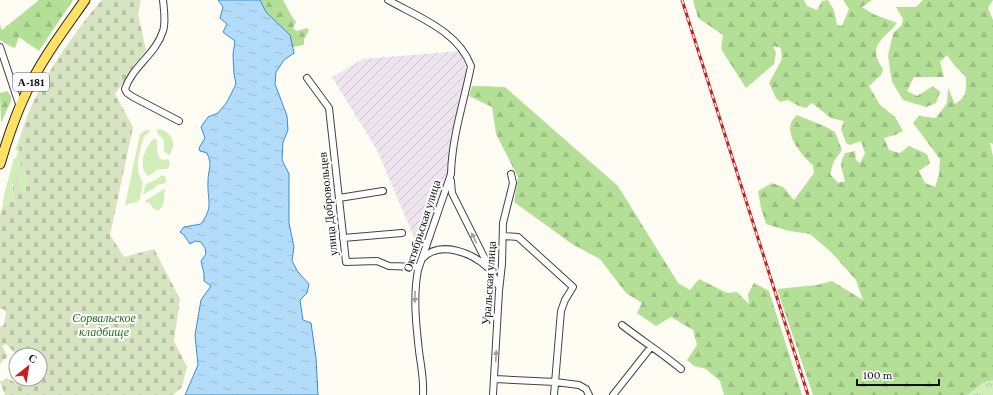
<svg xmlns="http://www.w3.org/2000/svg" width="993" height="395" font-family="'Crimson Pro',serif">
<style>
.industrial{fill:url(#industrial-furrows)}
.grass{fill:#d1edb9}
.forest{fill:url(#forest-firs)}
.cemetery{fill:url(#cemetery-stones)}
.park{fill:url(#park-tufts)}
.water{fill:url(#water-ripples);stroke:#358ed7}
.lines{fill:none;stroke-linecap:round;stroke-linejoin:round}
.minor-casing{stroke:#434343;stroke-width:8}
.primary-casing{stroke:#212121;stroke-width:11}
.minor{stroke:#fff;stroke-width:6}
.primary{stroke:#ffe163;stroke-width:9}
.rail-casing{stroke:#cb1d1d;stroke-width:3}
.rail{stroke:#fff;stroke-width:1.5;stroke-dasharray:4.5;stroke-linecap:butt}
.oneway{fill:#9f9f9f}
.labels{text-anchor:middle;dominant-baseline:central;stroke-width:4;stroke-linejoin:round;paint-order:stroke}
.shield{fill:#fff;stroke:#585858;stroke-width:1}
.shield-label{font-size:11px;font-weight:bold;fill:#101010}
.street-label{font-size:12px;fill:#101010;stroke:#fff}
.park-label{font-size:12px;font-style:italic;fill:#276e1a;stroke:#fff}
</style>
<defs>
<pattern id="industrial-furrows" width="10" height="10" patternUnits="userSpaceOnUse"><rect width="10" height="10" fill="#eee4ef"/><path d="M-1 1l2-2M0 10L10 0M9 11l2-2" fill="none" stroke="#cbc3cc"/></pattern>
<pattern id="forest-firs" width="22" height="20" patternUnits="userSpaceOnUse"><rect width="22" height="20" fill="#b4df97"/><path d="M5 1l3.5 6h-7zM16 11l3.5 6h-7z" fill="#9abe81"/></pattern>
<pattern id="cemetery-stones" width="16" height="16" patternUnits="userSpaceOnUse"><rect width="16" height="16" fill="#d7e4c1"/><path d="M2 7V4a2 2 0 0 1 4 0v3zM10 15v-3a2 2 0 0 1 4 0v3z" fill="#b8c3a5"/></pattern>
<pattern id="park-tufts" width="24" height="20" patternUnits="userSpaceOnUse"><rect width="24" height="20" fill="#d1edb9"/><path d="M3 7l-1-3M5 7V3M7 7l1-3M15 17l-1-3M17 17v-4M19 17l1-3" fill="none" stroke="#b2ca9e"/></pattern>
<pattern id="water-ripples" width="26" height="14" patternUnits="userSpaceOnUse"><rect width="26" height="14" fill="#b3dcfa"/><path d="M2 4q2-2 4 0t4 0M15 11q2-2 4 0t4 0" fill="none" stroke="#99bcd5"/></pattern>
</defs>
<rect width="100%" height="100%" fill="#fffdf3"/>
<!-- industrial -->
<path class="industrial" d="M460 51 464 59 466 70 450 141 448 175 424 244 416 242 377 150 332 77 363 59Z"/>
<!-- grass -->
<path class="grass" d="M160 129C172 133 178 144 169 155L167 154 164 151V140L157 133V130Z
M146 130 151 131 144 136C140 151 133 168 143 182L140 199 137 202 125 205 140 134Z
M22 132 19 148 30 178 26 191 22 192C16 186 18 180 20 173L12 185 14 199 2 208 5 191 14 158H16L18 151 15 150Z
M153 139H155L157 140C158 148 155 158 164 160L168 159 170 163 168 169H158L152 174 148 176C137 165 145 149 153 139Z
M162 175 166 177V182L163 184H159L153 189 144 194 143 193 146 184 157 179Z
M164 189H165C164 197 165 206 158 211L153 208 149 202 146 203 145 201Z"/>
<!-- forest -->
<path class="forest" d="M39 0H73L39 51 19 37 15 48C10 47 6 43 0 40V24L2 30Z
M260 0H283L291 15 296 22 293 28 296 31 307 28 309 30 304 39V45L292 47 290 35 266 12Z
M693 0H804L807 6 817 10 822 1 828 0 834 10 837 25 842 26 849 9 843 0H872L862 7 873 14 897 23C884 40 866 45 883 69L881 75 869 86 880 105 895 117 903 131 895 135 884 138 889 150 900 153 909 146 927 154 930 163 919 171 925 183 935 187 939 175 940 159 913 123 919 116 936 118 947 103 948 88 955 104C967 97 966 91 966 77L955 66 947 55 940 62 944 77H914L907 91 917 96 933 86 940 92 936 103 926 107 903 100 892 82 888 56 893 33 902 25 903 19 896 7H916L923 0H993L988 8 993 20V144L990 143 993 156V395H813L777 289 817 285 832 281 863 300 856 280 831 252 810 234 789 231 766 224 761 208 758 191 772 183 783 187 794 200 814 173 813 165C803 157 786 137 791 123 792 120 795 117 797 115L824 126 835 132 842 150 834 161 830 174 838 183 845 181C842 168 838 166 845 153L855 151 856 160 860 163 865 153 861 141 850 145 846 143 841 129 844 121 831 118 812 103 806 108 799 106 788 100 780 102 776 98 769 83 782 59 781 48 773 46 776 53 774 64 746 88 721 49 723 35 698 18Z
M472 86 505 87 618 186 678 283 690 290 699 279 727 293 737 292 749 304 748 294 754 283 769 291 802 395H724L720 381 706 369 694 366 687 360 697 345 693 330 671 317 656 326 637 313 642 303 626 293 600 259 572 244 514 202 518 177 496 134 492 107 469 96Z
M7 91 11 96V101L1 123 0 93Z"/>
<!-- cemetery -->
<path class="cemetery" d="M102 0H141L138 14 146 50 115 94 133 127 110 235 124 257 154 249 180 299 174 341 187 367 182 387 173 395H5L0 382 7 378 16 383 21 379H40V355H17L6 344 2 346 8 357 2 361 0 365V327L4 325 6 312 4 309H0V215L2 208 14 199C13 189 11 180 17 171L20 173C18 180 16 186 22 192L26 191V183L30 178C27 174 22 170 21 165 7 123 75 30 102 0Z"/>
<!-- park -->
<path class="park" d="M993 380V395H967L984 382Z"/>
<!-- water -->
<path class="water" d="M218 0H260L266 12 290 35 294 53 284 60 276 72 275 84 287 116 288 130 283 142 282 160 289 174V223L294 247 292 261 298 272 309 284 307 293 300 300 303 320 311 323 316 358 318 395H185L198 365 195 335 201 300 211 286 204 281V274L201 261 206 254 205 248 201 242 195 241 190 244 184 235 180 232 184 227 201 224C214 206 207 201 208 181 208 168 213 167 207 153L200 151 199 148 205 138 201 127 208 117 218 113 227 102 236 84 234 74 233 55 235 41 223 32 227 24 220 18 223 7Z"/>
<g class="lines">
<!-- minor casing -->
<g class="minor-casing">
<path id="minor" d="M163 0C164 10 166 22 163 31 156 54 132 67 125 89L127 93 133 97 179 121
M388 0C418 17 458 31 471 66 464 102 452 136 451 174L418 270C413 297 416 324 419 351 421 366 424 380 423 395
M0 47 20 107
M307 78 329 108 346 262 377 261 389 266 419 267
M451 181 452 193 499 287
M339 198 383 191
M503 236 518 237 573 287 565 300 561 311 554 395
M343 238 402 233
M423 258C440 240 472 253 487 267
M622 325C641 340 662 353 681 369
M495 379 555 382 579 385 586 389 589 395
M493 395 499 291 502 264 503 223 513 183 511 174
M613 395 651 347"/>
</g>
<!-- primary casing -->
<g class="primary-casing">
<path id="primary" d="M0 164C7 140 15 116 26 93 41 60 64 30 85 0"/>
</g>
<!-- minor -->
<use href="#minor" class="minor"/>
<!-- primary -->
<use href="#primary" class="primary"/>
<!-- rail casing -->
<g class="rail-casing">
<path id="rail" d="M682 0 808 395"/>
</g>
<!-- rail -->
<use href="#rail" class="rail"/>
</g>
<!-- one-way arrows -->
<defs><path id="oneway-solid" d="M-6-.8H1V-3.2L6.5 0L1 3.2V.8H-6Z"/></defs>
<g class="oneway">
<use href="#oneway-solid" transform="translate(474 238) rotate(-116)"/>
<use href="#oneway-solid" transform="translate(415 297) rotate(91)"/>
<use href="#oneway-solid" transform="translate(496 356) rotate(-87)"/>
</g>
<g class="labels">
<!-- shield labels -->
<rect class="shield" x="13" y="73" width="36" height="18" rx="3"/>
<g class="shield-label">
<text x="31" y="82">А-181</text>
</g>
<!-- street labels -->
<g class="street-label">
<text transform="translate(328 204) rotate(-96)">улица Добровольцев</text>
<text transform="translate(422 226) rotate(-72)">Октябрьская улица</text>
<text transform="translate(489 283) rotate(-86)">Уральская улица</text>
</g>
<!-- park labels -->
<g class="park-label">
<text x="104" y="318">Сорвальское<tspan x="104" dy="14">кладбище</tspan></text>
</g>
</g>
<!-- north arrow -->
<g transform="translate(28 367) rotate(30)"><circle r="19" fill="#ffffff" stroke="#9f9f9f"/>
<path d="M0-3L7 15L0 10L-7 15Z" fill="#cb1d1d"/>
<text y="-6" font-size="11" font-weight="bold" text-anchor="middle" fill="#101010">С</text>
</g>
<!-- scale -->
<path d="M857 379v6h82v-6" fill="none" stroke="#101010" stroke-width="2"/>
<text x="863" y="379" font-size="12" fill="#101010" stroke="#ffffff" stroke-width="3" paint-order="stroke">100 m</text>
</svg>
